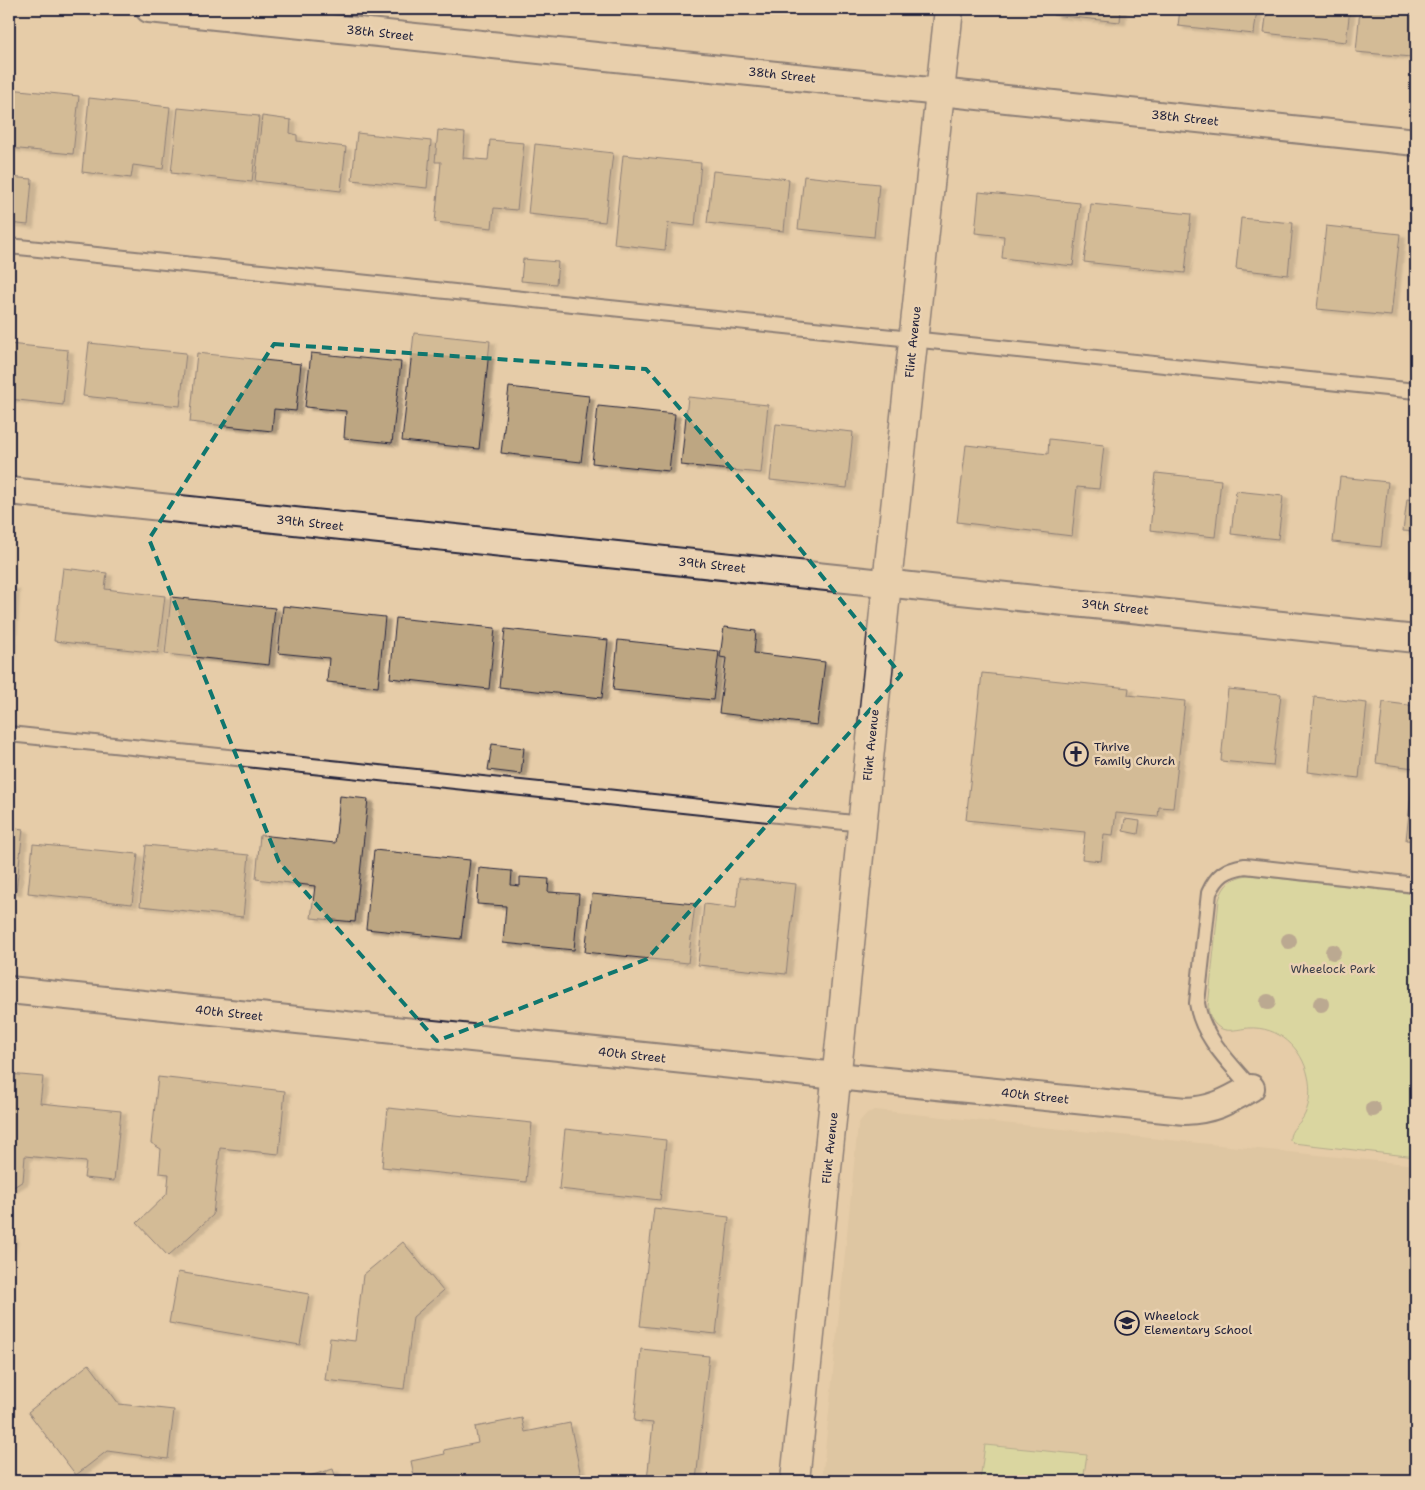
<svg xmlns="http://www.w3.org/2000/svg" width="1425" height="1490" font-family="'Shantell Sans',sans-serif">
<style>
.built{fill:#d6be9b}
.green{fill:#cde398;stroke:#78826a}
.building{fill:#bda682;stroke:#22223b;filter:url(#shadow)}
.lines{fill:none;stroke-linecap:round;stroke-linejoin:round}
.service-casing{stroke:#22223b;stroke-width:18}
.minor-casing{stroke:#22223b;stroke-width:30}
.tertiary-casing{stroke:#22223b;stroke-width:31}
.service{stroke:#ead2b2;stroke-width:14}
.minor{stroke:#ead2b2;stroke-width:26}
.tertiary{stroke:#ead2b2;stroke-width:28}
.tree{fill:#887e74}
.marked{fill:none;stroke:#0f766e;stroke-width:4;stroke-dasharray:10 6;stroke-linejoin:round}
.labels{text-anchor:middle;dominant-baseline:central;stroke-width:5;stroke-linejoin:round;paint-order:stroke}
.street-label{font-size:12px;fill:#22223b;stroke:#ead2b2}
.poi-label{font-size:12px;fill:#22223b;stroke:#ead2b2;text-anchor:start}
.park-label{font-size:12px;fill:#3c3f49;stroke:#ead2b2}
</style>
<defs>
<filter id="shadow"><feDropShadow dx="5.5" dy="3" stdDeviation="1" flood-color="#0004"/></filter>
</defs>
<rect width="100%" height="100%" fill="#e6cca8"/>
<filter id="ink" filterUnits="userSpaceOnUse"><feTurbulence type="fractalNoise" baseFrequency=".02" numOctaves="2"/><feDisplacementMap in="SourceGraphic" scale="10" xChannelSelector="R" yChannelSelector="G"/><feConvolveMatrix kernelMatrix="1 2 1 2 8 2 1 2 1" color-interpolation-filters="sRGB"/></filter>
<g filter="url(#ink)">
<!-- built -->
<path class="built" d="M875 1110 1416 1165V1481H822L858 1125 860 1121 867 1113Z"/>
<!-- green -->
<path class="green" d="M1248 875 1416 894V1157L1293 1143 1290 1140C1289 1129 1301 1124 1305 1114 1310 1103 1311 1089 1308 1076 1302 1048 1279 1026 1248 1028 1239 1029 1230 1032 1222 1029 1213 1025 1209 1016 1208 1007L1219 900C1223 885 1232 877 1248 875Z
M985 1445 1087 1455 1083 1481H980Z"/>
<!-- building -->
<path class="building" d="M1053 9H1121L1120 22 1053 15Z
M1180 9H1257L1254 34 1178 26Z
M1267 9H1350L1346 42 1264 33Z
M1360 9H1416L1411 57 1356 52Z
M9 89 79 96 73 154 9 148Z
M89 98 170 107 163 169 133 165 131 178 82 172Z
M178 108 259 116 252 182 171 173Z
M262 116 291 120 290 133 297 135V141L346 147 341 191 255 181Z
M438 130 465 133 463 158 488 160 490 140 524 143 517 210 494 208 492 228 435 222 441 162H435Z
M357 133 431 141 427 188 352 180Z
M535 144 613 153 605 222 528 214Z
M623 155 701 163 695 226 668 223 665 250 614 244Z
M713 171 789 179 784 231 707 223Z
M804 176 879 184 874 237 798 229Z
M9 177 32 179 28 225 9 223Z
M979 192 1080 203 1073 266 1002 258 1004 236 975 233Z
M1091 204 1191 214 1185 273 1084 262Z
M1241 218 1293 223 1288 275 1236 269Z
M1326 226 1400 234 1391 316 1317 309Z
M523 259 558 262 556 284 521 281Z
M414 333 490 341 479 449 402 441Z
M89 343 186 353 180 406 83 396Z
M9 344 68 350 63 405 9 399Z
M197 353 301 364 296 411 274 409 272 431 190 422Z
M311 353 401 362 392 443 344 438 346 411 305 407Z
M509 387 589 396 581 462 501 453Z
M688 397 768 405 761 473 681 465Z
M598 406 675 414 669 471 592 463Z
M776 424 853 432 847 488 770 480Z
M1049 439 1104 445 1099 489 1077 487 1072 536 957 522 966 445 1048 454Z
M1156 473 1221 480 1215 537 1150 530Z
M1340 477 1388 482 1381 547 1333 542Z
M1236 491 1283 496 1278 539 1231 534Z
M1407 499 1416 500V532L1403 531Z
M63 568 107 573 105 589 165 596 158 653 54 641Z
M9 586 14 587 9 657Z
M171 597 275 608 269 665 165 654Z
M283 606 385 617 378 687 327 682 329 658 278 653Z
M396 618 495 628 489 689 390 678Z
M724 627 756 631 754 653 825 662 817 725 719 713 726 658 720 657Z
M505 629 608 640 602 698 499 687Z
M618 640 719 651 713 700 613 690Z
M982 673 1129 688 1128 695 1185 701 1173 808 1159 807 1158 817 1116 813 1113 835 1104 834 1101 861 1082 859 1085 832 966 820Z
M1228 689 1281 694 1273 766 1221 761Z
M1314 697 1367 703 1359 778 1307 772Z
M1383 702 1416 706V841L1406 840 1414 768 1376 763Z
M492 744 524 748 521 774 488 770Z
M340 796 368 799 355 922 311 918 315 886 256 879 260 835 335 843Z
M1125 819 1140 821 1138 834 1123 831Z
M9 827 23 829 16 892 9 891Z
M33 844 138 854 132 904 28 893Z
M146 845 249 855 243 917 140 906Z
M374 850 470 860 461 939 366 929Z
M479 868 512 871 511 885 520 886V877L549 879 548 892 579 894 574 950 503 943 506 906 477 904Z
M739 878 796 884 786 974 698 965 704 904 736 908Z
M592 894 695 904 688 963 585 952Z
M9 1074 43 1077 40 1103 121 1111 114 1181 84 1178 86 1162 25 1156 23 1181 9 1190Z
M158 1077 285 1091 279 1154 220 1148 213 1215 168 1256 137 1223 167 1194 169 1174 159 1173 161 1149 151 1143Z
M388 1108 532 1123 526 1182 382 1167Z
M565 1129 666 1140 660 1200 559 1189Z
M654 1208 729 1217 716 1334 640 1326Z
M9 1236 12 1237 9 1257Z
M403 1242 443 1291 413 1317 404 1389 325 1380 330 1338 355 1341 363 1275Z
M178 1272 309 1294 300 1345 169 1323Z
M641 1349 709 1356 696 1481 647 1480 653 1423 634 1421Z
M89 1364 119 1404 174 1410 168 1459 107 1451 76 1475 28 1412Z
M522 1418 525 1432 570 1423 582 1481H415L411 1461 445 1454 444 1450 478 1443 475 1427Z
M333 1469 337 1481H300L299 1479Z"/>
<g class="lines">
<!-- service casing -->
<g class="service-casing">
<path id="service" d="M9 246 1416 391
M9 734 863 824
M1251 1088C1230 1063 1202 1037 1197 1003L1209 893C1217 875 1226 869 1245 866L1416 885"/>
</g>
<!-- minor casing -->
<g class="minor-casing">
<path id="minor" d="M149 9 1416 142
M9 491 1416 639
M9 990 837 1076 1185 1111C1213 1110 1228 1101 1251 1088"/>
</g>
<!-- tertiary casing -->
<g class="tertiary-casing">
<path id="tertiary" d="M795 1481 887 583 949 9"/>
</g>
<!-- service -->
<use href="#service" class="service"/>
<!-- minor -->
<use href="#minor" class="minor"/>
<!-- tertiary -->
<use href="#tertiary" class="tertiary"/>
</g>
<!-- trees -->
<g class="tree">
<circle cx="1289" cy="941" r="8"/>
<circle cx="1333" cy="952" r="8"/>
<circle cx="1268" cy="1002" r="8"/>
<circle cx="1321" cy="1004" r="8"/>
<circle cx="1373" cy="1109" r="8"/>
</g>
</g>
<!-- marked area -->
<path d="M0 0H1425V1490H0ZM274 344 646 369 798 546 901 675 647 959 437 1041 279 862 149 539Z" fill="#e6cca8" fill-opacity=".55" fill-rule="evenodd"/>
<path class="marked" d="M274 344 646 369 798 546 901 675 647 959 437 1041 279 862 149 539Z"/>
<!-- icons -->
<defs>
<g id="church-ring" transform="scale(1.25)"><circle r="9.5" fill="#ead2b2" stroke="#22223b" stroke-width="1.5"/><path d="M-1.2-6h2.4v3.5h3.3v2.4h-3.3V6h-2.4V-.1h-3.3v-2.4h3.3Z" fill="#22223b"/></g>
<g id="school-ring" transform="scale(1.25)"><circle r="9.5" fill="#ead2b2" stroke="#22223b" stroke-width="1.5"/><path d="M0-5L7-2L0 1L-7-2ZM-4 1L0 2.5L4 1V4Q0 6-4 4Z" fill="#22223b"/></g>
</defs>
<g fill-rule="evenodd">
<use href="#church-ring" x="1076" y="754"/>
<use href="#school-ring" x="1127" y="1323"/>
</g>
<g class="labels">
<!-- street labels -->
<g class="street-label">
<text transform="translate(380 33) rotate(6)">38th Street</text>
<text transform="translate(782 75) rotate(6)">38th Street</text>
<text transform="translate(1185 118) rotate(6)">38th Street</text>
<text transform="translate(913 342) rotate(-84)">Flint Avenue</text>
<text transform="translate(310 523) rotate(6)">39th Street</text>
<text transform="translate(712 565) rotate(6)">39th Street</text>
<text transform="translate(1115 607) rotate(6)">39th Street</text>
<text transform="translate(871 745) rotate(-84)">Flint Avenue</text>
<text transform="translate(229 1013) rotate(6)">40th Street</text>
<text transform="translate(632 1055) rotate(6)">40th Street</text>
<text transform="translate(1035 1096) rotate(6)">40th Street</text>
<text transform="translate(830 1148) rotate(-84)">Flint Avenue</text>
</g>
<!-- poi labels -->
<g class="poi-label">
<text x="1094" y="747">Thrive<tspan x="1094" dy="14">Family Church</tspan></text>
<text x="1144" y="1316">Wheelock<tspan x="1144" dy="14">Elementary School</tspan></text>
</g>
<!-- park labels -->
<g class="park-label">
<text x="1333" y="969">Wheelock Park</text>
</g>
</g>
<!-- margin -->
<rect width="1425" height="1490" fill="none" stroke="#ead2b2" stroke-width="30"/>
<rect x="15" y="15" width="1395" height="1460" fill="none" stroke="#22223b" stroke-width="2" filter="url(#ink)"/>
</svg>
